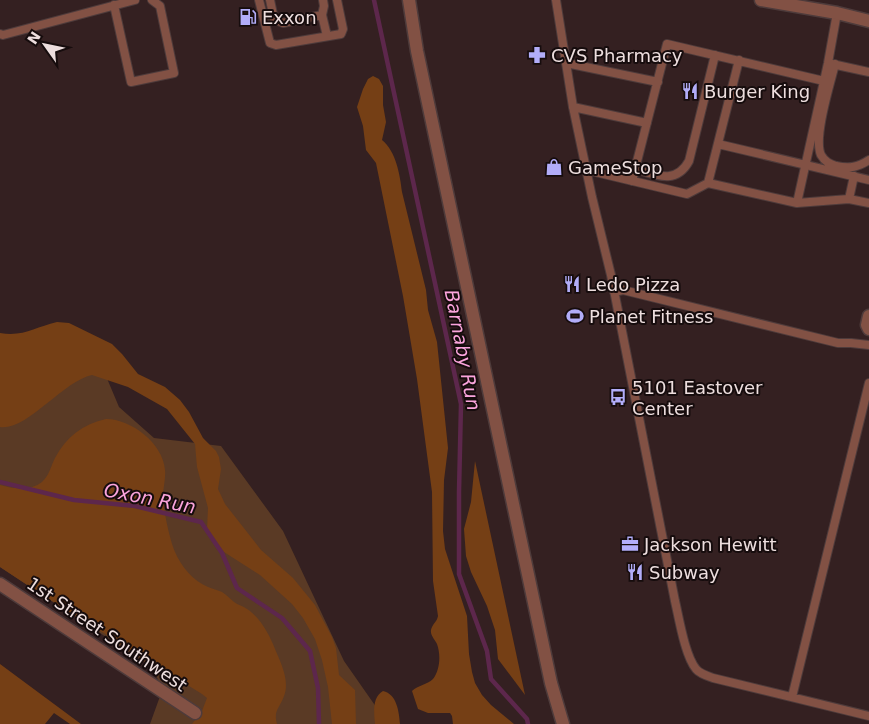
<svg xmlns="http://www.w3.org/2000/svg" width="869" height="724" font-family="'DejaVu Sans',sans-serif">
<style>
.green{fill:#5a3a25}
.forest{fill:#753f15}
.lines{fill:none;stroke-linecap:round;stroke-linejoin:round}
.stream{stroke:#5d274c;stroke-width:4.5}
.service-casing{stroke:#4e3b3b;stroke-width:10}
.minor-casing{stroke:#4e3b3b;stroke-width:15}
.service{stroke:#825144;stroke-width:8}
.minor{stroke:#825144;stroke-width:12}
.labels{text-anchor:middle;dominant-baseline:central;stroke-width:4;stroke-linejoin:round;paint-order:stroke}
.poi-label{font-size:18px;fill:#eddede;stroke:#160c0d;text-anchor:start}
.street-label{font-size:18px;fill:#eddede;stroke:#160c0d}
.water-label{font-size:19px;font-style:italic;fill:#fba4dc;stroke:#160c0d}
</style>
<rect width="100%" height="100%" fill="#342021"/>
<!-- green -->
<path class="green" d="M0 342 98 357 119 407 154 438 221 446 283 531 344 661 388 724H150L163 688 150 666 0 567Z"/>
<!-- forest -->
<path class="forest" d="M373 76 379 79 383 86V105L386 122 382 140C396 151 400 175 402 192L426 290 428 310 437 342 448 448 444 480 443 531 445 549 467 616 469 654 472 672 475 683 482 695 491 705 514 724H453L452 716 450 713H428L418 709 412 691C418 685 427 685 433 679 440 670 441 655 437 644 435 640 430 635 431 630 432 624 437 622 438 616L433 581 432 492 417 379 403 296 376 163 366 150 363 126 357 107 363 89 368 79Z
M57 322 69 323 112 344 122 354 138 374 165 387 180 400 189 412 203 438 216 451 219 457 221 469 218 489 225 504 261 550 293 578 315 605 332 637 336 648 339 675 355 690 356 724H332L328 687 322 660 315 639 303 618 292 604 260 575 224 552 207 530 208 508 197 467 195 444 167 409 128 387 92 375C63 381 27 431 0 427V333C24 337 35 327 57 322Z
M106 419C131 419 163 443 165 470 166 478 163 488 163 496 163 509 170 541 175 552 181 566 193 581 208 587 212 589 218 590 222 592 227 595 230 599 234 602 238 605 243 606 247 609 260 617 270 636 275 649 281 663 290 681 284 696 280 708 273 710 277 724H192L202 711 207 698 202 694 44 596 0 567V485C13 489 31 491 42 482 49 476 51 466 55 458 66 437 83 424 106 419Z
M475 461 525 695 498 659 495 630 487 606 471 572 466 556 464 529 471 502Z
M0 664 81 724H70L54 713 45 724H0Z
M383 691C397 694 399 712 400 724H375C374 713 372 697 383 691Z"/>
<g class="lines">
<!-- stream -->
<path class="stream" d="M374 0 461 404 459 492V574L487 651 491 679 527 719 528 724
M0 482 74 500 135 506 201 522 222 553 237 588 282 618 310 651 318 688 319 724"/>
<!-- service casing -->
<g class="service-casing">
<path id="service" d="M259 0 270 43 276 45 341 34 343 29 337 0
M270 0 274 19 283 23 322 15
M323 0 324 6 322 15 327 36
M556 0 573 107 592 197 611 275 675 601C679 618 685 656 696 669 699 673 707 676 713 678L869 716
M114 5 131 82 174 73 160 6 152 0
M0 34 3 35 135 0
M566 63 658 82
M832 64 869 72
M835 64C830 84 813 138 821 155 825 162 830 164 836 166 850 169 858 167 869 160
M573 107 647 123
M718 144 869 180
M635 169C656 175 676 185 689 161L715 55
M587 170 687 194 708 183 797 203 849 199 854 176
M632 181 667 44 824 81
M708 183 739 60
M849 199 869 203
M797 203 828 63 837 13
M614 292 623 290 838 343H851L869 345
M792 697 869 383"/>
</g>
<!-- minor casing -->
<g class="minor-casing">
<path id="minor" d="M409 0 417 51 551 683 563 724
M761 0 837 13 869 21
M869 316 867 325 869 329
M0 584 195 713"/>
</g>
<!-- service -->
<use href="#service" class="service"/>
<!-- minor -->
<use href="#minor" class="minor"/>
</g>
<!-- icons -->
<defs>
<g id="fuel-bare" transform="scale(1.35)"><path d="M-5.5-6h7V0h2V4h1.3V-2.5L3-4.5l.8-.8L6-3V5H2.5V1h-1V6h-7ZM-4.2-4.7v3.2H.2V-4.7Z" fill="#b2adf9" stroke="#160c0d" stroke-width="2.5" paint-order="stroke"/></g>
<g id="pharmacy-bare" transform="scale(1.35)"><path d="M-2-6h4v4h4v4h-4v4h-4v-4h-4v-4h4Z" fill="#b2adf9" stroke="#160c0d" stroke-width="2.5" paint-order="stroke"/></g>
<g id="restaurant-bare" transform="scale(1.35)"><path d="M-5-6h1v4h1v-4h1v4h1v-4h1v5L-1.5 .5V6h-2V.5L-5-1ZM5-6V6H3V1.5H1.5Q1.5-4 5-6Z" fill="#b2adf9" stroke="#160c0d" stroke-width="2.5" paint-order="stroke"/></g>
<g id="shop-bare" transform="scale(1.35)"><path d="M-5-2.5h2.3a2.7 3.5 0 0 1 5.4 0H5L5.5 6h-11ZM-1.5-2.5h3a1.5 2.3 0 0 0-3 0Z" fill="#b2adf9" stroke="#160c0d" stroke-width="2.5" paint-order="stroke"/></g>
<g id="stadium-bare" transform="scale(1.35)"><path d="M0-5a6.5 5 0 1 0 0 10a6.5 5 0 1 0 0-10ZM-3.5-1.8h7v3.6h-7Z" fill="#b2adf9" stroke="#160c0d" stroke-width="2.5" paint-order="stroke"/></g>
<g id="bus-bare" transform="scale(1.35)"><path d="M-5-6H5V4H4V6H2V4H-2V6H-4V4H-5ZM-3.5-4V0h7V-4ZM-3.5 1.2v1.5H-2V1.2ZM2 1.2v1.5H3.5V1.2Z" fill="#b2adf9" stroke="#160c0d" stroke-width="2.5" paint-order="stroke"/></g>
<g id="office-bare" transform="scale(1.35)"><path d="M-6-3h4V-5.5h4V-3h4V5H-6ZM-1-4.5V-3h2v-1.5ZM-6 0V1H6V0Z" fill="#b2adf9" stroke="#160c0d" stroke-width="2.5" paint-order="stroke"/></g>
</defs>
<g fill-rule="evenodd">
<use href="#fuel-bare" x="248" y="17"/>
<use href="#pharmacy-bare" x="537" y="55"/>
<use href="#restaurant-bare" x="690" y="91"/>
<use href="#shop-bare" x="554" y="167"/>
<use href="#restaurant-bare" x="572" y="284"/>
<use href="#stadium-bare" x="575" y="316"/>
<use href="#bus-bare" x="618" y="397"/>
<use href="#office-bare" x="630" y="544"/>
<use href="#restaurant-bare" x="635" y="572"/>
</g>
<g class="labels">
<!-- poi labels -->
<g class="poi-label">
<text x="262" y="17">Exxon</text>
<text x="551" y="55">CVS Pharmacy</text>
<text x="704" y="91">Burger King</text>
<text x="568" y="167">GameStop</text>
<text x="586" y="284">Ledo Pizza</text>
<text x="589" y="316">Planet Fitness</text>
<text x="632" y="387">5101 Eastover<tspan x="632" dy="21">Center</tspan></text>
<text x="644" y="544">Jackson Hewitt</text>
<text x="649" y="572">Subway</text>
</g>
<!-- street labels -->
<g class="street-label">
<text transform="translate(107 634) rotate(34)">1st Street Southwest</text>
</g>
<!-- water labels -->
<g class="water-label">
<text transform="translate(463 350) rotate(79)">Barnaby Run</text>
<text transform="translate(150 498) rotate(11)">Oxon Run</text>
</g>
</g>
<!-- north arrow -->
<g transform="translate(45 45) rotate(303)" stroke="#160c0d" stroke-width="4" paint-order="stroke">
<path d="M0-4L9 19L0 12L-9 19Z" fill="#eddede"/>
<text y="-8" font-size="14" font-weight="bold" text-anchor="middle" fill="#eddede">N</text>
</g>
</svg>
